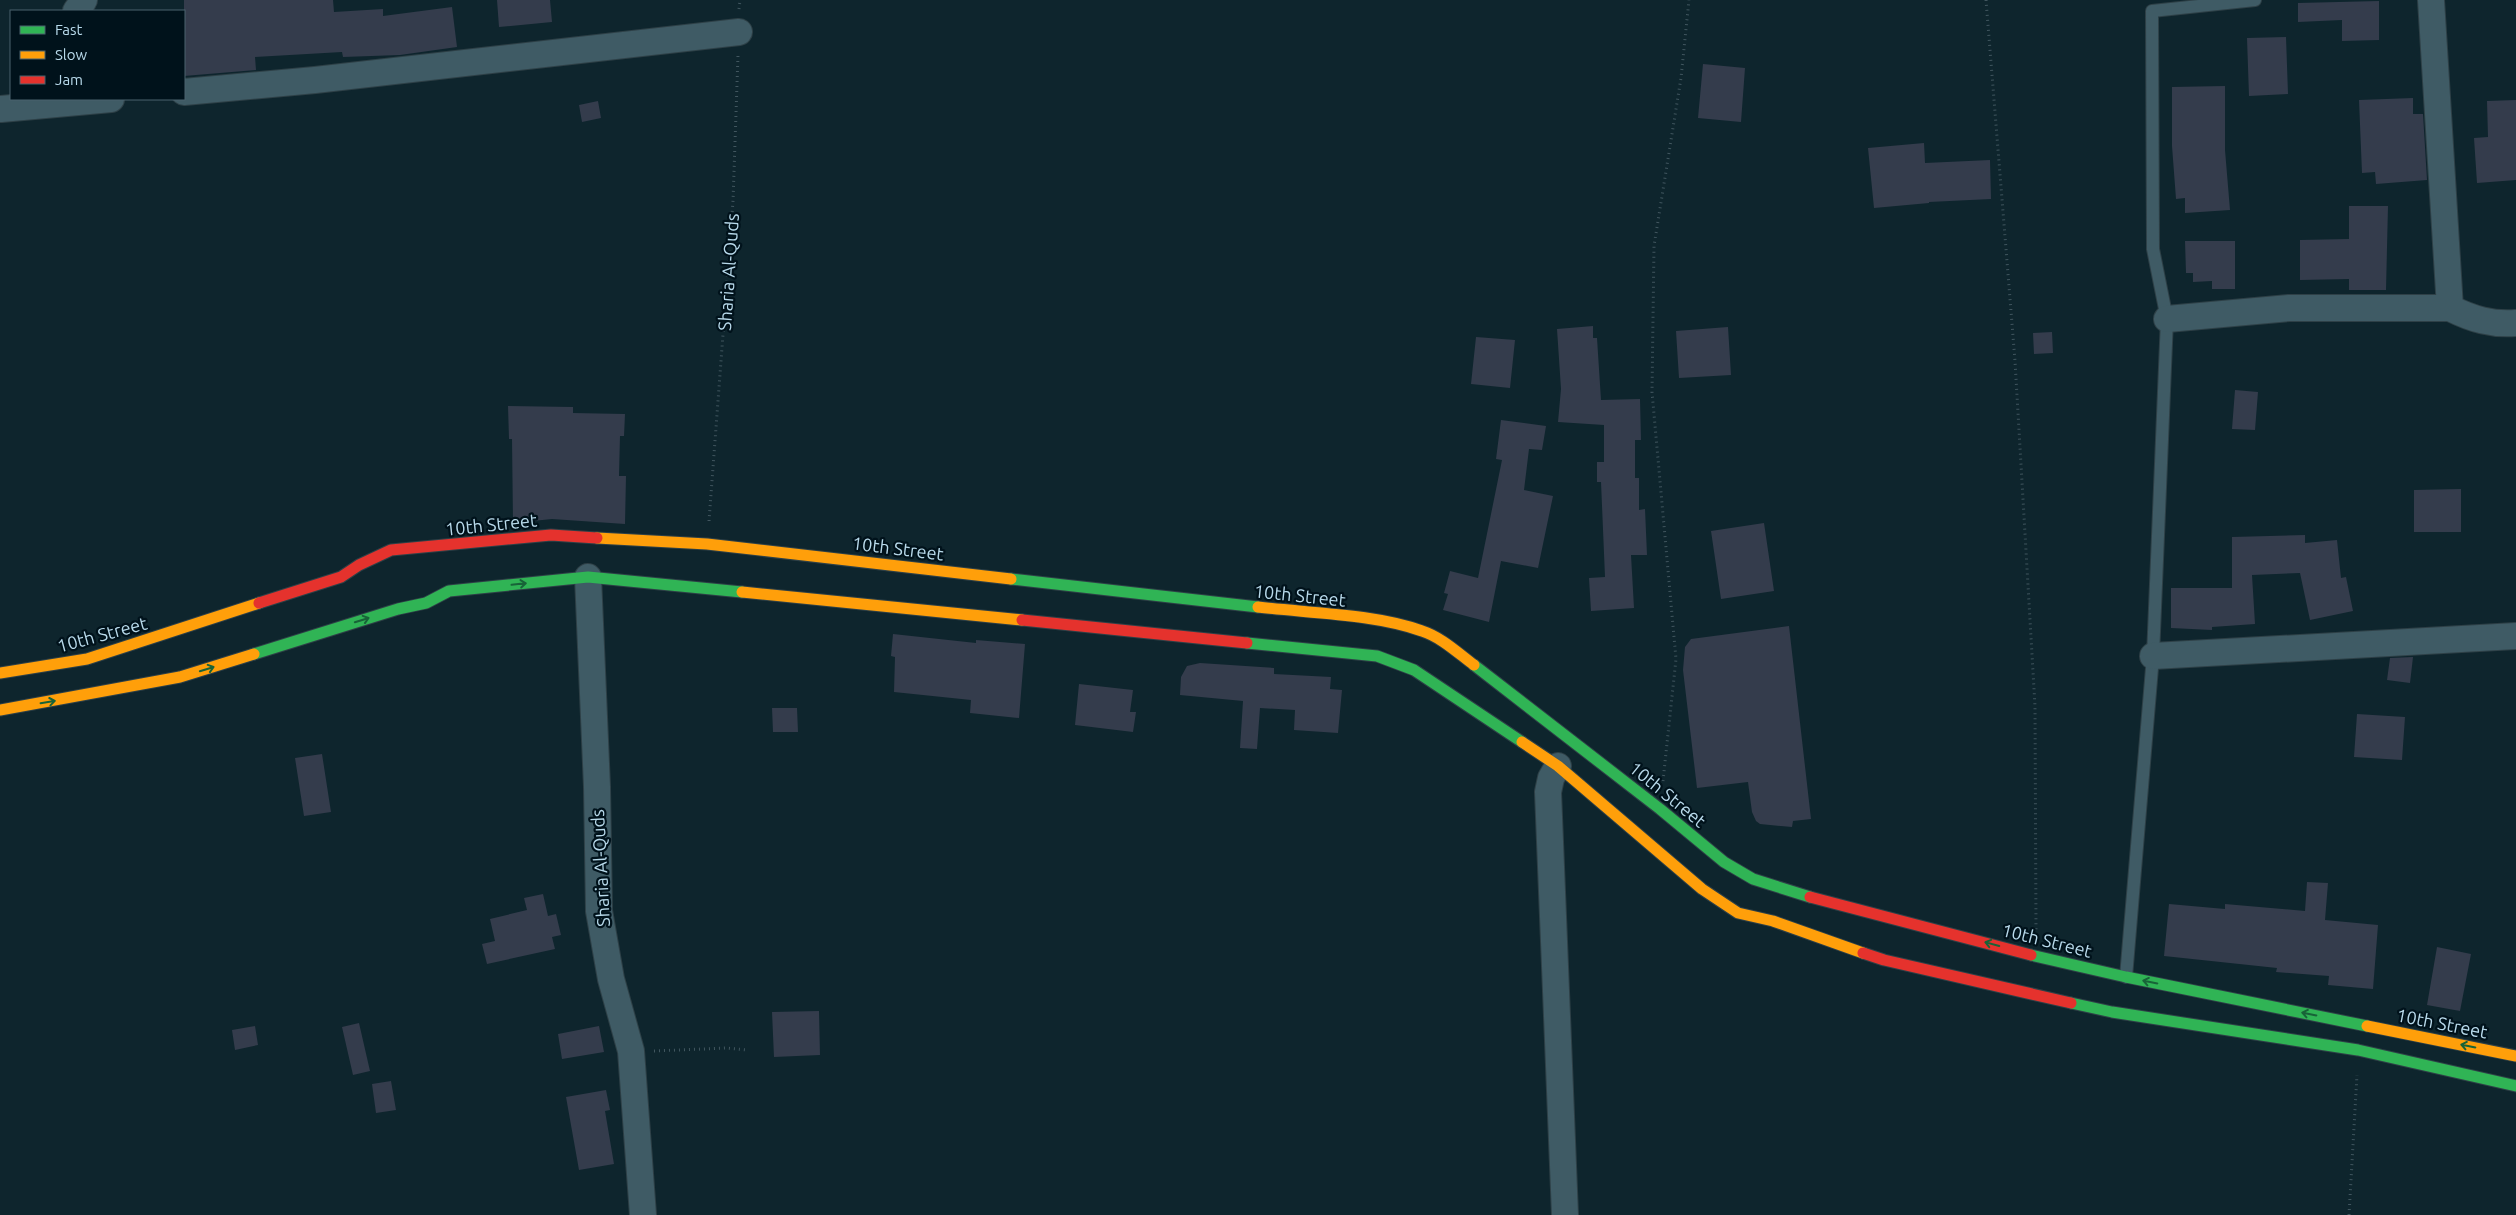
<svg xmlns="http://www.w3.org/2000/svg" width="2516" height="1215" font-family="Ubuntu,sans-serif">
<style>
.building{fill:#343c4c}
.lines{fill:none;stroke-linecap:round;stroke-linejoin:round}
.lane-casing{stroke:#2e4047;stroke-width:14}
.street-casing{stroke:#2e4047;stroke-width:28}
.fast-casing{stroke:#2e4047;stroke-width:13}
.slow-casing{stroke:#2e4047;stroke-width:13}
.jam-casing{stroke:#2e4047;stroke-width:13}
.path{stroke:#41565f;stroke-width:3;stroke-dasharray:1 4;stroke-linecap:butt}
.lane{stroke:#3f5b65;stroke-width:12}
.street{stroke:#3f5b65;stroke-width:26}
.fast{stroke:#30b455;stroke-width:11}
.slow{stroke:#ff9f0a;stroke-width:11}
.jam{stroke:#e5322d;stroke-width:11}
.oneway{stroke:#186338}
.labels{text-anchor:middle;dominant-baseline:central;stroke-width:4.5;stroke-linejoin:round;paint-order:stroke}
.street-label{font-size:18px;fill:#b8daeb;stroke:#00121b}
</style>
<rect width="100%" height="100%" fill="#0e252d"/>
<!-- building -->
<path class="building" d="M184 0H333L334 12 383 9V16L452 7 457 47 400 55 343 57 342 52 255 57 256 70 184 76Z
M497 0H550L552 22 499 27Z
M2379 1V40L2342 41V20L2298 22V3Z
M2286 37 2288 94 2249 96 2247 38Z
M1703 64 1745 68 1741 122 1698 118Z
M2225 86V150L2230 210 2185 213V198L2176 199 2172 146V87Z
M2413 98V114H2423L2427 180 2376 184 2375 172 2362 173 2359 100Z
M2516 100V180L2477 183 2474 138 2488 137 2487 101Z
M598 101 601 118 582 122 579 105Z
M1924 143 1925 163 1990 160 1991 199 1929 202V203L1874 208 1868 148Z
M2349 206H2388L2386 290H2349V279L2300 280V240L2349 239Z
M2185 241H2235V289H2212V281L2193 282V273H2186Z
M1593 326V338H1597L1601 400 1640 399 1641 440H1635V478H1639V510L1645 509 1647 555H1631L1634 608 1591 611 1589 578 1605 577 1601 482H1597V462H1604V425L1558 422 1561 389 1557 329Z
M1728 327 1731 375 1679 378 1676 331Z
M2052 332 2053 353 2034 354 2033 333Z
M1476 337 1515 340 1510 388 1471 384Z
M2235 390 2258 392 2255 430 2232 429Z
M508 406 573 407V413L625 414 624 436H620L619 476H626L625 524 552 519 513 523 512 439H509Z
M1501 420 1546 426 1542 450 1529 449 1524 490 1553 496 1538 568 1501 561 1489 622 1443 610 1448 594 1444 593 1450 571 1478 578 1502 460 1496 459Z
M2461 489V532H2414V490Z
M1764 523 1774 591 1721 599 1711 531Z
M2305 535V543L2337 540 2341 578 2346 577 2353 611 2310 620 2300 573 2252 575 2255 624 2212 627V630L2171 628V588H2232V537Z
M1789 626 1811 819 1793 821 1792 827 1760 824 1756 821 1752 812 1748 782 1697 788 1683 670 1685 647 1691 639Z
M893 634 976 643V640L1025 644 1019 718 970 713 971 700 894 692 895 657 891 656Z
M2413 657 2410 683 2387 680 2390 658Z
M1200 663 1274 668V674L1331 677 1330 689 1342 690 1338 733 1294 730 1295 710 1260 708 1257 749 1240 748 1243 701 1180 695 1181 677 1187 666Z
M1079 684 1133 690 1130 712H1136L1133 732 1075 725Z
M772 708H797L798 732H773Z
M2357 714 2405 717 2402 760 2354 757Z
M322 754 331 812 304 816 295 758Z
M2307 882 2328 883 2325 920 2378 925 2373 989 2328 985 2329 976 2276 972 2277 968 2164 956 2169 904 2225 909V904L2305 911Z
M543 894 548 916 556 914 561 935 552 937 555 949 487 964 482 944 495 941 490 919 527 910 524 898Z
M2437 947 2471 954 2460 1011 2427 1005Z
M819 1011 820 1055 774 1057 772 1012Z
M359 1023 370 1071 353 1075 342 1027Z
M255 1026 258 1045 235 1050 232 1030Z
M599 1026 604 1052 562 1059 558 1034Z
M391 1081 396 1110 376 1113 372 1084Z
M606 1090 610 1110 605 1111 614 1164 579 1170 566 1097Z"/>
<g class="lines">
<!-- lane casing -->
<g class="lane-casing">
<path id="lane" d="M2126 977 2153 656 2167 319 2153 249 2152 11 2255 0"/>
</g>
<!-- street casing -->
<g class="street-casing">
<path id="street" d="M76 11 84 0
M184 92 315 80 739 32
M1 109 111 99
M2450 308C2472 319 2492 325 2516 323
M2167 319 2289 308H2450L2431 0
M588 577 597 787 599 911 611 979 631 1051 643 1215
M2153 656 2516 636
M1558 766 1551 778 1548 792 1565 1215"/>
</g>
<!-- fast casing -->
<g class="fast-casing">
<path id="fast" d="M1011 579 1258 607
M1247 643 1377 656 1414 670 1522 742
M254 654 398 609 426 603 449 591 588 577 742 592
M1474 665 1660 809 1724 862 1753 879 1810 897
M2031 955 2126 977 2367 1026
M2071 1003 2112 1012 2358 1050 2516 1086"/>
</g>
<!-- slow casing -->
<g class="slow-casing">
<path id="slow" d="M597 538 707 544 1011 579
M742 592 1022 620
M1258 607C1308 613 1376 614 1422 631 1441 637 1458 653 1474 665
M0 673 87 659 259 603
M0 710 180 677 254 654
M1522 742 1558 766 1702 889 1738 913 1773 921 1863 953
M2367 1026 2516 1056"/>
</g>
<!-- jam casing -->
<g class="jam-casing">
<path id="jam" d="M259 603 341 577 359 565 391 550 551 535 597 538
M1022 620 1247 643
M1810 897 2031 955
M1863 953 1884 960 2071 1003"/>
</g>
<!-- path -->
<path class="path" d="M1986 0 2015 361 2035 706 2036 930
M739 9 740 0
M709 521 733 201 738 55
M1663 781 1676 659 1652 392 1654 246 1681 78 1689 0
M654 1051 726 1048 747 1050
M2349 1215 2357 1075"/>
<!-- lane -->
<use href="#lane" class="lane"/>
<!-- street -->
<use href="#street" class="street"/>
<!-- fast -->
<use href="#fast" class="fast"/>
<!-- slow -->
<use href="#slow" class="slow"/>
<!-- jam -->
<use href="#jam" class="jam"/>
</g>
<!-- one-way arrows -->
<defs><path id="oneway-shaft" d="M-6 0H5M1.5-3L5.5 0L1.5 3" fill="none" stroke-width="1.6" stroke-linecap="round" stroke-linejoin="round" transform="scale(1.25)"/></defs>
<g class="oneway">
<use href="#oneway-shaft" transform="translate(519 584) rotate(-6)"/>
<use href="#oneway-shaft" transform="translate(362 620) rotate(-17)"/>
<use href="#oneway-shaft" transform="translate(207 669) rotate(-17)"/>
<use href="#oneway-shaft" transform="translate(48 702) rotate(-9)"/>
<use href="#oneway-shaft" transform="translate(1992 944) rotate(-165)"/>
<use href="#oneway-shaft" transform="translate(2150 982) rotate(-169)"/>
<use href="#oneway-shaft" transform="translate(2309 1014) rotate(-169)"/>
<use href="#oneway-shaft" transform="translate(2468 1046) rotate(-169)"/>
</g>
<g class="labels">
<!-- street labels -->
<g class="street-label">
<text transform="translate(728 272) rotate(-86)">Sharia Al-Quds</text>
<text transform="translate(491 524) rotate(-6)">10th Street</text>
<text transform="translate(898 548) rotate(7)">10th Street</text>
<text transform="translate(1300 595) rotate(6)">10th Street</text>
<text transform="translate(102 634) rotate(-15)">10th Street</text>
<text transform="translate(1668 794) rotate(39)">10th Street</text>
<text transform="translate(600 868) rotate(-93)">Sharia Al-Quds</text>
<text transform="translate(2047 940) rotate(14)">10th Street</text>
<text transform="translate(2442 1023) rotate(11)">10th Street</text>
</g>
</g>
<!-- legend -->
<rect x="10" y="10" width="175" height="90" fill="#00121b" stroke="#4a626e"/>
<rect x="20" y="26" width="25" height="8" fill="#30b455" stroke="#4a626e"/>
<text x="55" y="35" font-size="15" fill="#b8daeb">Fast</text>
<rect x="20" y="51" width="25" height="8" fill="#ff9f0a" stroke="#4a626e"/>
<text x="55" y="60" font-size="15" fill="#b8daeb">Slow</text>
<rect x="20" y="76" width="25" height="8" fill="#e5322d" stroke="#4a626e"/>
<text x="55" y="85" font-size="15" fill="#b8daeb">Jam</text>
</svg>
